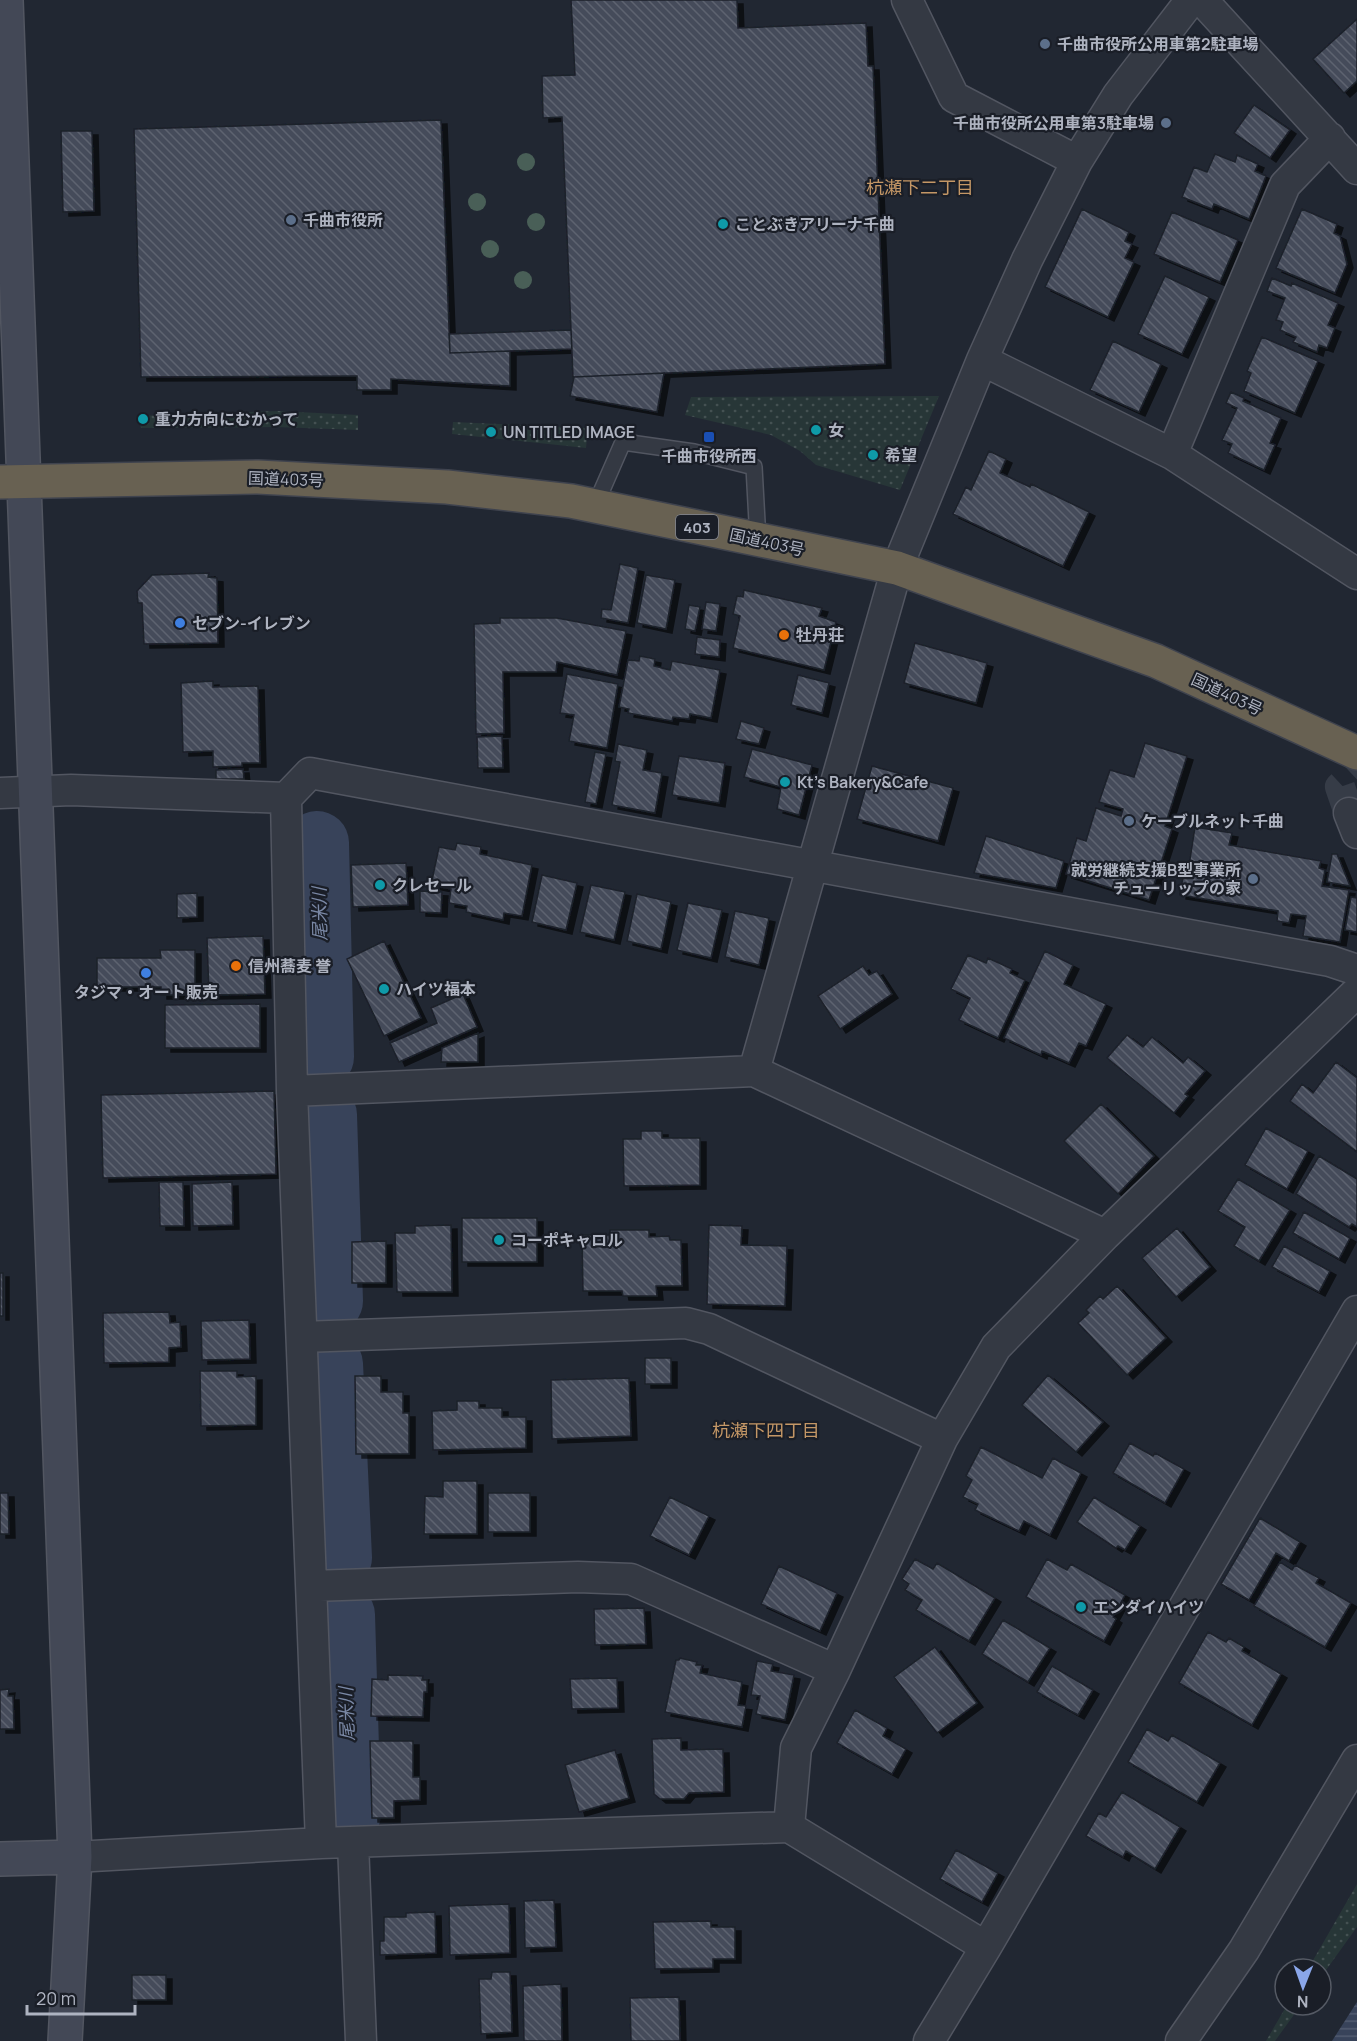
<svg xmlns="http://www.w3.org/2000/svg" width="1357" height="2041" font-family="Manrope,'Noto Sans JP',sans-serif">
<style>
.grass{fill:url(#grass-dots)}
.water{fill:url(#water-rules)}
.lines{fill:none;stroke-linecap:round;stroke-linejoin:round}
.river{stroke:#38435a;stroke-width:64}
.building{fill:url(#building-back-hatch);stroke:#1c202a;stroke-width:1.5;filter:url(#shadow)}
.street-tunnel{stroke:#363c47;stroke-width:30;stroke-dasharray:30 15;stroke-linecap:butt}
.lane-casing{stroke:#525661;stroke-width:18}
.street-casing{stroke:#525661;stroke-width:33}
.secondary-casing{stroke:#525661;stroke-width:36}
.highway-casing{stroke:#3f434e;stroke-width:36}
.lane{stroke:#343943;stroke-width:15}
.street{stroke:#343943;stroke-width:30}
.secondary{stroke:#434856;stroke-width:33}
.highway{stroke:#686152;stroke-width:33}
.tree{fill:#495f57}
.service-dot{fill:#5c6f8a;stroke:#1a1e27;stroke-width:2}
.culture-dot{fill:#0f9aa8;stroke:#1a1e27;stroke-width:2}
.transit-dot{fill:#1a4fb4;stroke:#1a1e27;stroke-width:2}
.shop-dot{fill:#3f7fe0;stroke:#1a1e27;stroke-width:2}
.food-dot{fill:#e8710a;stroke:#1a1e27;stroke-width:2}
.labels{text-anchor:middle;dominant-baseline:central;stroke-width:4.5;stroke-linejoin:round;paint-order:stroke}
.shield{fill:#1a1e27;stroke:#828692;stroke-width:1.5}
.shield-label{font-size:15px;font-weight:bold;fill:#aeb3c0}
.poi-label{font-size:16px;font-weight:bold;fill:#aeb3c0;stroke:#1a1e27;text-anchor:start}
.street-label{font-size:16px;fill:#aeb3c0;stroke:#1a1e27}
.neighbourhood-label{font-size:18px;fill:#c49766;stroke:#1a1e27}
.water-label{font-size:18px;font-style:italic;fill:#7a88a5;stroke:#1a1e27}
</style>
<defs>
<pattern id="grass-dots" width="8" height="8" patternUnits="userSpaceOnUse" patternTransform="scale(1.5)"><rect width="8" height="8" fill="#273637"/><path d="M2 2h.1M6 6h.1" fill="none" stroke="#445152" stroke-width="1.8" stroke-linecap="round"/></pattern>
<pattern id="water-rules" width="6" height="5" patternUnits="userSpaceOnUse" patternTransform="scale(1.5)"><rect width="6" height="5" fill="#38435a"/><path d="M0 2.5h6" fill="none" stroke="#525c70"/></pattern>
<pattern id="building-back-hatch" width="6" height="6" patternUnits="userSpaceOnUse" patternTransform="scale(1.5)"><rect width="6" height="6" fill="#454c5a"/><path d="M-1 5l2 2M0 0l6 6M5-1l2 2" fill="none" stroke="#5d6370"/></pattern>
<filter id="shadow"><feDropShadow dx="6" dy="4" stdDeviation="0" flood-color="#0009"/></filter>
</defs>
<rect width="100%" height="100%" fill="#212732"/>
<!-- grass -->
<path class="grass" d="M939 396 900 490 816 465 800 451 771 435 685 415 691 397Z
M278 411 358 415V430L277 427 141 428 137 416Z
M453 422 588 428 586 448 452 434Z
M1357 1884V1927L1321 1977V1969H1308Z
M1287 2005H1301L1275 2041H1266Z"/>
<!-- water -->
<path class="water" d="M1357 2002V2041H1332Z"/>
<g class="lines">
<!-- river -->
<path class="river" d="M317 843 322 1057
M325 1115 331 1301
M331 1364 340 1558
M343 1615 349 1814"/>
</g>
<!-- building -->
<path class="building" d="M571 0H737L738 28 866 23 868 66H873L885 364 573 377 562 117 543 118 542 76 575 75Z
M1357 19V81L1344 93 1313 59Z
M1254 105 1290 130 1270 158 1234 133Z
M441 120 450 353 510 351V386L391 379V390H357V376L141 377 134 129Z
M61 131H92L94 211 63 212Z
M1215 154 1235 162 1237 155 1258 164 1255 171 1266 176 1249 219 1214 204 1212 209 1182 197 1194 167 1207 172Z
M1082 209 1129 232 1125 241 1132 244 1125 258 1134 262 1108 317 1045 287Z
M1302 209 1337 224 1334 233 1340 236 1347 264 1335 293 1276 268Z
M1172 212 1238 240 1220 282 1154 254Z
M1165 276 1209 297 1182 354 1138 334Z
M1272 278 1291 286 1292 283 1338 303 1328 325 1335 328 1327 348 1319 345 1317 352 1293 342 1296 337 1280 330 1283 322 1276 320 1285 298 1267 291Z
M571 330 572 349 450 353 449 334Z
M1262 337 1318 361 1295 413 1244 391 1251 373 1247 371Z
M1113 341 1161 364 1139 412 1090 390Z
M664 373 657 412 570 396 574 377Z
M1231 392 1244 398 1243 401 1281 418 1270 443 1275 445 1264 470 1228 453 1232 444 1222 440 1237 408 1226 403Z
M989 451 1006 459 1000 473 1030 487 1031 484 1089 512 1063 566 953 514 966 487 971 490Z
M620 564 638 568 628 623 601 618 602 609 611 610Z
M209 573 208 577 217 578 218 643 144 644 142 603H138L137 591 152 575Z
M646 575 675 580 666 629 637 623Z
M744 590 822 608 819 616 836 622 824 670 733 648 740 616 733 614 737 596 743 597Z
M706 602 720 604 716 631 702 629Z
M689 605 700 607 695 631 685 629Z
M500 618H557L626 631 617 675 557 662 556 672H503L504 733 476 734 474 624 500 623Z
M697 637 720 640 719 657 695 654Z
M915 643 987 663 976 703 904 683Z
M640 656 655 659 654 666 670 670 672 661 720 670 711 718 690 714 689 719 673 717 672 721 628 713 629 709 619 707 628 660 639 661Z
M567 674 618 684 607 748 569 741 574 715 560 713Z
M798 675 829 683 822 713 791 705Z
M213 681V687L258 686 260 763H242V766L213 767V751L183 752 181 683Z
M741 721 764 728 759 744 736 739Z
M502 736 503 768H478L477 737Z
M1145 743 1187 756 1165 826 1172 829 1149 900 1066 874 1077 838 1086 841 1096 808 1121 816 1123 809 1099 802 1110 770 1134 777Z
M618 744 647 750 643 770 662 773 655 813 612 805 620 762 615 761Z
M752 749 812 765 799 815 777 809 781 787 744 777Z
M595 752 606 754 596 804 585 802Z
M679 756 725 763 719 803 672 795Z
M872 766 953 788 938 841 857 819Z
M243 769 244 779H216V770Z
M1195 827 1232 833 1229 845 1321 861 1319 868 1325 870 1322 886 1349 890 1340 942 1303 936 1306 916 1291 914 1289 923 1277 921 1278 911 1180 895 1184 871 1188 872Z
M986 836 1064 861 1056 888 974 873Z
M457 843 481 847 480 854 532 865 522 916 504 913 503 920 466 912 467 906 449 903 451 889 431 885 439 847 455 850Z
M1332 854H1337L1350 886 1327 882Z
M406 863 408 905 353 907 351 865Z
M542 875 577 883 566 930 532 922Z
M591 885 625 892 614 940 580 932Z
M420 891 442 892 441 913 420 912Z
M197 893V917L177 918V894Z
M637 894 671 902 661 949 627 941Z
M1351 897 1357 898V932L1345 930Z
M688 903 722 910 711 958 677 950Z
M735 911 769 918 759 965 725 957Z
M263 936 265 994 209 995 207 938Z
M384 941 421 1018 384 1036 347 959Z
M160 950H195V995H161V987H97V958H161Z
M1045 951 1073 965 1064 984 1106 1004 1086 1046 1079 1043 1069 1063 1042 1051 1041 1055 1004 1038Z
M968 955 986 963 988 958 1012 969 1010 973 1025 980 998 1038 959 1020 970 998 951 989Z
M863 966 869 975 877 971 892 994 840 1029 818 996Z
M463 994 477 1027 399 1062 390 1043 437 1023 431 1008Z
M260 1004V1048H165V1005Z
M478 1033V1062H441L442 1048Z
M1127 1035 1143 1047 1152 1037 1183 1063 1188 1057 1205 1071 1185 1094 1188 1096 1174 1113 1107 1058Z
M1336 1062 1357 1078V1152L1290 1101 1302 1084 1313 1093Z
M274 1091 276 1174 103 1178 101 1095Z
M1101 1104 1154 1156 1118 1194 1064 1141Z
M1266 1128 1308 1151 1287 1189 1245 1165Z
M641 1131H662V1138H700V1185L624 1186 623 1139H641Z
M1319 1156 1357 1179V1227L1352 1224 1349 1227 1296 1194Z
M1238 1179 1290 1210 1259 1261 1234 1246 1245 1227 1218 1211Z
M159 1182H183L184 1226H160Z
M232 1182 233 1225 193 1226 192 1184Z
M1304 1212 1350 1238 1339 1259 1293 1233Z
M462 1218H537V1262H462Z
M451 1225 452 1292H397L395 1233H415V1226Z
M709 1225 742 1226 741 1245 787 1246 785 1306 707 1304Z
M1177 1228 1210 1267 1176 1297 1142 1258Z
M610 1230H649V1237L669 1236 670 1240H681L682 1286H656L657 1296H623L622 1291H583L582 1235H610Z
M386 1241V1283H352V1242Z
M1284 1246 1330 1271 1319 1292 1272 1267Z
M0 1273H3V1316H0Z
M1117 1286 1166 1338 1127 1375 1078 1323 1089 1313 1086 1310 1100 1296 1103 1299Z
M169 1312 170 1323 180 1322 181 1347 169 1348V1362L104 1363 103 1313Z
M249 1320 250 1359 202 1360 201 1321Z
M645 1358H671V1384H645Z
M200 1371H237V1377L256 1376V1425L201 1426Z
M1048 1375 1103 1422 1076 1452 1022 1405Z
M355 1376H381V1392H403V1413H409V1454H356Z
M629 1378 631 1436 552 1439 551 1380Z
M457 1401H479V1408H502V1417H526V1448L433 1450 432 1411 457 1410Z
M1130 1443 1153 1456 1155 1453 1184 1469 1165 1503 1113 1473Z
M981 1447 1042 1478 1053 1458 1081 1473 1050 1535 1024 1521 1019 1531 975 1510 978 1504 963 1497 972 1480 966 1476Z
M443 1481H477V1534H424L425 1496 443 1497Z
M0 1493H8L9 1534H0Z
M488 1493H530V1532H488Z
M670 1497 709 1516 689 1555 650 1536Z
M1094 1497 1140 1526 1125 1550 1118 1546 1116 1548 1077 1522Z
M1260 1518 1300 1542 1289 1561 1276 1553 1249 1600 1221 1584Z
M915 1559 933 1569 937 1563 995 1598 969 1641 916 1610 922 1600 905 1590 909 1584 902 1579Z
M1047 1559 1067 1570 1071 1564 1125 1595 1113 1617 1116 1619 1104 1641 1026 1597Z
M1280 1562 1292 1570 1295 1565 1319 1578 1316 1583 1351 1603 1325 1647 1254 1606Z
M779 1566 837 1593 820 1631 761 1604Z
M644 1608 646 1644 595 1645 594 1609Z
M1003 1620 1050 1648 1028 1682 982 1654Z
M1208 1632 1226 1642 1229 1638 1244 1647 1242 1651 1281 1674 1252 1725 1179 1683Z
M935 1647 977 1703 937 1733 894 1677Z
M680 1658 697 1662 696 1665H702L700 1673 742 1682 738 1705 746 1706 742 1727 665 1712 676 1660H679Z
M757 1661 773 1664 771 1671 794 1675 785 1720 756 1714 760 1696 751 1695Z
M1052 1666 1093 1690 1078 1715 1037 1692Z
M388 1675 423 1676 422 1680H427V1692H424L423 1717 371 1716 372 1679 388 1680Z
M617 1678 618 1708 572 1709 570 1679Z
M9 1689 8 1696H13L14 1729H0V1690Z
M855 1710 887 1728 883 1736 906 1749 892 1774 837 1743Z
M1147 1729 1168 1741 1172 1735 1220 1763 1197 1802 1128 1762Z
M681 1738V1750L723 1749 724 1792 689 1793 684 1799H660L654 1794 652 1739Z
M370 1741H413V1777H420V1800L394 1801V1818H372Z
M615 1750 629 1798 579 1812 565 1765Z
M1122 1792 1180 1827 1155 1869 1126 1851 1123 1857 1086 1836 1099 1813 1106 1817Z
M956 1850 998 1873 982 1902 940 1879Z
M554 1900 556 1947 525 1948 524 1901Z
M509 1904 510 1953 450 1955 449 1906Z
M435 1912 436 1953 380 1955V1941H384V1917H406V1913Z
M711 1921V1927H735V1959H713V1968L655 1969 653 1922Z
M492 1972H510L512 2032 481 2034 479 1979H491Z
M132 1975H166V2000H132Z
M561 1984 562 2041H524L523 1986Z
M679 1997 680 2041H631L630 1998Z"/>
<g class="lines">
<!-- street-tunnel -->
<path class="street-tunnel" d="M1349 813 1340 787 1357 771"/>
<!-- lane casing -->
<g class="lane-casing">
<path id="lane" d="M595 506 623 442 694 452 754 467 758 540"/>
</g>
<!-- street casing -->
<g class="street-casing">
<path id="street" d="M907 0 954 97 1077 161
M1202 0 1357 169
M982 360 1172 454 1357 574
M1172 454 1285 185 1330 138
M0 793 71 790 286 798
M1349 813 1357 833
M754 1071 897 568 982 360 1027 260 1077 161 1118 95 1191 0
M292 1091 754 1071 1105 1235
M302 1337 686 1323 709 1329 942 1439
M312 1586 578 1577 631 1579 835 1670
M789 1827 796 1748 835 1670 942 1439 996 1347 1105 1235 1357 992
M321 1843 292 1091 286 798 310 773 1330 961 1357 970
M353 1843 361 2041
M75 1857 321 1843 789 1827 986 1947
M929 2041 986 1947 1357 1311
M1181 2041 1244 1950 1357 1760"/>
</g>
<!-- secondary casing -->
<g class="secondary-casing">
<path id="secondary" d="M6 0 75 1857 65 2041
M0 1859 75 1857"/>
</g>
<!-- highway casing -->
<g class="highway-casing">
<path id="highway" d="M0 482 258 477 447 487 571 501 897 568 1156 661 1357 753"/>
</g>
<!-- lane -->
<use href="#lane" class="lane"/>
<!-- street -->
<use href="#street" class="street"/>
<!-- secondary -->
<use href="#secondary" class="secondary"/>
<!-- highway -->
<use href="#highway" class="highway"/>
</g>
<!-- trees -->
<g class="tree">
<circle cx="526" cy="162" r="9"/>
<circle cx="477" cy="202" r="9"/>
<circle cx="536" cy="222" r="9"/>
<circle cx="490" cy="249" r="9"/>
<circle cx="523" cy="280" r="9"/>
</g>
<!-- markers -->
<g class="service-dot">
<circle cx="1045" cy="44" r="6"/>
<circle cx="1166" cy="123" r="6"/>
<circle cx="291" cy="220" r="6"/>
<circle cx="1129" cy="821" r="6"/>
<circle cx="1253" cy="879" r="6"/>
</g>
<g class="culture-dot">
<circle cx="723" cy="224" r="6"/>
<circle cx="143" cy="419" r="6"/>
<circle cx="816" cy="430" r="6"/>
<circle cx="491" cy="432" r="6"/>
<circle cx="873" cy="455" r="6"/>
<circle cx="785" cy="782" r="6"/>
<circle cx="380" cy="885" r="6"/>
<circle cx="384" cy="989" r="6"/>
<circle cx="499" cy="1240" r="6"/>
<circle cx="1081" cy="1607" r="6"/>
</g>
<rect class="transit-dot" x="703" y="431" width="12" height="12" rx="3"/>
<g class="shop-dot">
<circle cx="180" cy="623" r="6"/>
<circle cx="146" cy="973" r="6"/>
</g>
<g class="food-dot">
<circle cx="784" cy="635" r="6"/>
<circle cx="236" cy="966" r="6"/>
</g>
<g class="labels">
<!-- shield labels -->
<rect class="shield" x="676" y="515" width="42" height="24" rx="4.5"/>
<g class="shield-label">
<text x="697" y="527">403</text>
</g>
<!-- poi labels -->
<g class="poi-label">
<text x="1057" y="44">千曲市役所公用車第2駐車場</text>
<text x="1154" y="123" text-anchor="end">千曲市役所公用車第3駐車場</text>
<text x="303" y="220">千曲市役所</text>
<text x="735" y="224">ことぶきアリーナ千曲</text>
<text x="155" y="419">重力方向にむかって</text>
<text x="828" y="430">女</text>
<text x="503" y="432">UN TITLED IMAGE</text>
<text x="885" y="455">希望</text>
<text x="709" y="456" text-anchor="middle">千曲市役所西</text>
<text x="192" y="623">セブン-イレブン</text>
<text x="796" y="635">牡丹荘</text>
<text x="797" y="782">Kt’s Bakery&amp;Cafe</text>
<text x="1141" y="821">ケーブルネット千曲</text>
<text x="1241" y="870" text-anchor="end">就労継続支援B型事業所<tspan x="1241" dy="18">チューリップの家</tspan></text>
<text x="392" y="885">クレセール</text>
<text x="248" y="966">信州蕎麦 誉</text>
<text x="396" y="989">ハイツ福本</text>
<text x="146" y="992" text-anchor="middle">タジマ・オート販売</text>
<text x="511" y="1240">コーポキャロル</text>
<text x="1093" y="1607">エンダイハイツ</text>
</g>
<!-- street labels -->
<g class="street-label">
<text transform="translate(286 479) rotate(2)">国道403号</text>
<text transform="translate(767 542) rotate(12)">国道403号</text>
<text transform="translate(1227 694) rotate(25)">国道403号</text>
</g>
<!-- neighbourhood labels -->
<g class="neighbourhood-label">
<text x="920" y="187">杭瀬下二丁目</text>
<text x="766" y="1430">杭瀬下四丁目</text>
</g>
<!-- water labels -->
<g class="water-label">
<text transform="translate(319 914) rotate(-91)">尾米川</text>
<text transform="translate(346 1714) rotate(-92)">尾米川</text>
</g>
</g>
<!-- north arrow -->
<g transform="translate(1303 1987) rotate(181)"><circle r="28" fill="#1a1e27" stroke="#555a64" stroke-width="1.5"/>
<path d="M0-4.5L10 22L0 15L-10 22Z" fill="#8aa6e9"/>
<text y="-9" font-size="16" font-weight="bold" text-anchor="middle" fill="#aeb3c0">N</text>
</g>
<!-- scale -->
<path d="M27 2005v9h108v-9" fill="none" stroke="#aeb3c0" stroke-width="3"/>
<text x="36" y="2005" font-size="18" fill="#aeb3c0" stroke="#1a1e27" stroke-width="4.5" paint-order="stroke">20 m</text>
</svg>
